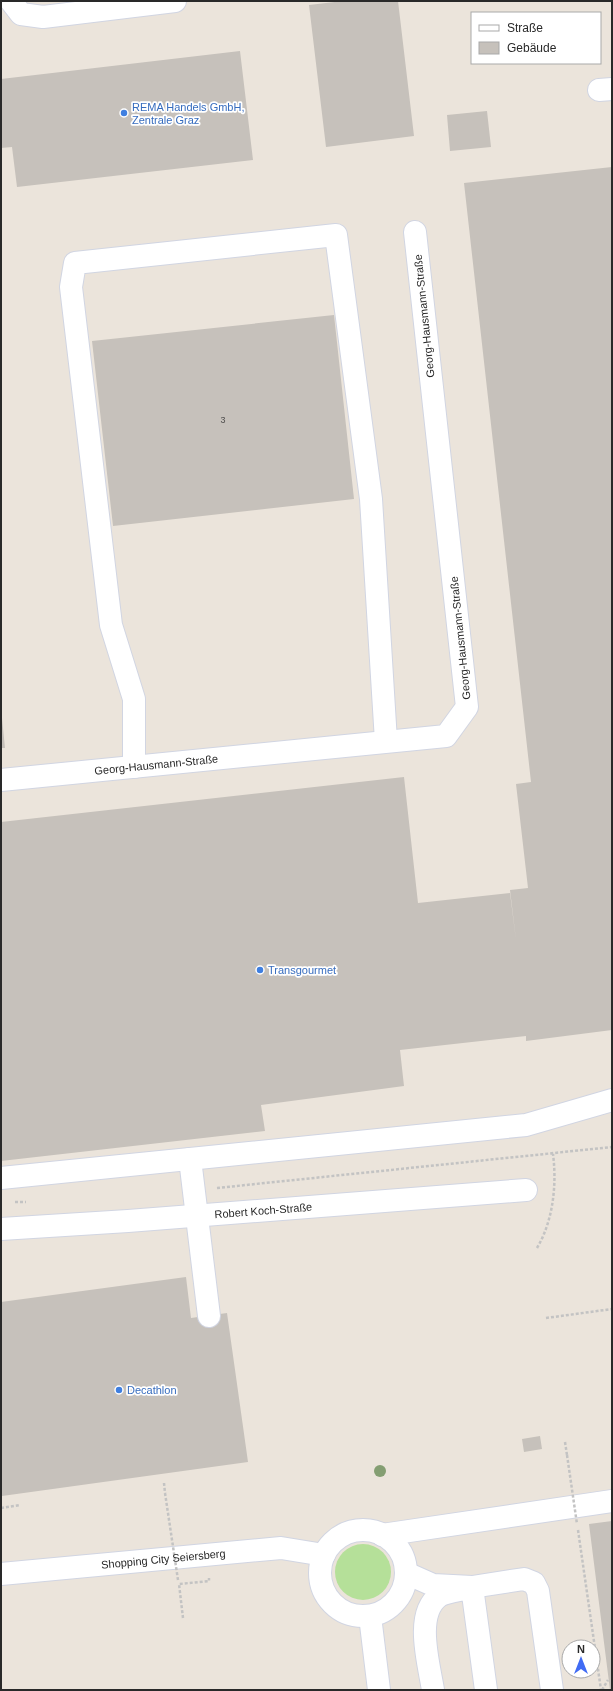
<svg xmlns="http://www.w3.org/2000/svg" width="613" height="1691" font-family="Helvetica,sans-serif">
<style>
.grass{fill:#b5e099}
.building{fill:#c6c1bb}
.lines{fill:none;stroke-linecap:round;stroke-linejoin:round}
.minor-casing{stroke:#d1d5e2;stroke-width:24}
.path{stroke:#c3c3c3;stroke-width:2.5;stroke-dasharray:3 2;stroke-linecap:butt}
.minor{stroke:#fff;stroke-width:22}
.path-bridge{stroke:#c3c3c3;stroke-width:2.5;stroke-dasharray:3 2;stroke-linecap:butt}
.tree{fill:#849e72}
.shop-dot{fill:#3f7fe0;stroke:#fff;stroke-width:1.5}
.labels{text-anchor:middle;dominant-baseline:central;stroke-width:3.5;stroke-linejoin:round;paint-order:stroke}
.number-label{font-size:9px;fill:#504f4e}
.shop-label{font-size:11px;fill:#366cbe;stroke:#fff;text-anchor:start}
.street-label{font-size:11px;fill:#292929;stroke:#fff}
</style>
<rect width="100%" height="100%" fill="#ebe4db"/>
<!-- grass -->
<path class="grass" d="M335 1572a28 28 0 1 1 56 0a28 28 0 1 1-56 0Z"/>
<!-- building -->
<path class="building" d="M343 1H398L414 136 326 147 309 5Z
M240 51 253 160 17 187 12 147 1 148V79Z
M487 111 491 147 450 151 447 115Z
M612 167V1030L526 1041V1036L400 1050 404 1086 261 1105 265 1131 1 1161V822L404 777 418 903 510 893 516 940 510 890 528 888 516 784 531 782 464 183Z
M334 315 354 499 113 526 92 341Z
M2 718 5 748H1V719Z
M186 1277 191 1318 227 1313 248 1462 2 1496 1 1485V1302Z
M540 1436 542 1449 524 1452 522 1439Z
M612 1521V1690H610L589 1524Z"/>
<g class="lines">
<!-- minor casing -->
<g class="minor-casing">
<g id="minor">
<path d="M11 1 21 14 43 17 175 1"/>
<path d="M599 90 612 89"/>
<path d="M134 767V699L111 625 71 287 75 263 336 235 371 499 386 741"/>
<path id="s1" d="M1 780 446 736 467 707 415 232"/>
<path d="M190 1159 209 1316"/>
<path d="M1 1178 526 1125 612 1100"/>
<path id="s2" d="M1 1229 128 1221 526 1190"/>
<circle cx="363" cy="1573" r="43"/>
<path d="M382 1535 612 1501"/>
<path d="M406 1573 433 1585 472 1587 524 1579 534 1583 538 1591 552 1690"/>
<path id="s3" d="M1 1574 281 1548 324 1555"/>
<path d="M370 1616 379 1690"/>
<path d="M433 1690C429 1664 414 1614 439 1596 447 1591 463 1590 472 1587L486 1690"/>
</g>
</g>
<!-- path -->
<path class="path" d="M217 1188 612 1147
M15 1202H26
M537 1248C553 1221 557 1185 553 1154
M546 1318 612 1309
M565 1442 567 1455
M164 1483 165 1493
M1 1508 20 1505
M578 1530 601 1690
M183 1618 179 1584 209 1581V1578
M602 1690 608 1680"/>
<!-- minor -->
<use href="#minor" class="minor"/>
<!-- path-bridge -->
<path class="path-bridge" d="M567 1455 577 1524
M165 1493 178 1580"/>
</g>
<!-- trees -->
<circle class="tree" cx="380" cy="1471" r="6"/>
<!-- markers -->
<g class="shop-dot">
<circle cx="124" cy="113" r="4"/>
<circle cx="260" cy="970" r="4"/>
<circle cx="119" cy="1390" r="4"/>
</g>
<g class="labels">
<!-- number labels -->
<g class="number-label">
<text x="223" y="420">3</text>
</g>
<!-- shop labels -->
<g class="shop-label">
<text x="132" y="107">REMA Handels GmbH,<tspan x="132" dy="13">Zentrale Graz</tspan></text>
<text x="268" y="970">Transgourmet</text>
<text x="127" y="1390">Decathlon</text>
</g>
<!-- street labels -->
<g class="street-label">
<text transform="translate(424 316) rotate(-96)">Georg-Hausmann-Straße</text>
<text transform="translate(460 638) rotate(-96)">Georg-Hausmann-Straße</text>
<text stroke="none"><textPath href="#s1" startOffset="156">Georg-Hausmann-Straße</textPath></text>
<text stroke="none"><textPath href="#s2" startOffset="263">Robert Koch-Straße</textPath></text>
<text stroke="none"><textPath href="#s3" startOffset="163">Shopping City Seiersberg</textPath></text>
</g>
</g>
<!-- border -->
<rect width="613" height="1691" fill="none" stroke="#292929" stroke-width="4"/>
<!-- legend -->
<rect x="471" y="12" width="130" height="52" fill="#ffffff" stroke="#a9a9a9"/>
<rect x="479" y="25" width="20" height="6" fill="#ffffff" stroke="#a9a9a9"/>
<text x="507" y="32" font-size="12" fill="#292929">Straße</text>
<rect x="479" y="42" width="20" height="12" fill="#c6c1bb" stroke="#a9a9a9"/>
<text x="507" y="52" font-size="12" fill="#292929">Gebäude</text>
<!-- north arrow -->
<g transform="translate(581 1659)"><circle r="19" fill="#ffffff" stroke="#a9a9a9"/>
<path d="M0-3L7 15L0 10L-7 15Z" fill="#406bf4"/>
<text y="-6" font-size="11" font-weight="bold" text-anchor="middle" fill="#292929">N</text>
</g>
</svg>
